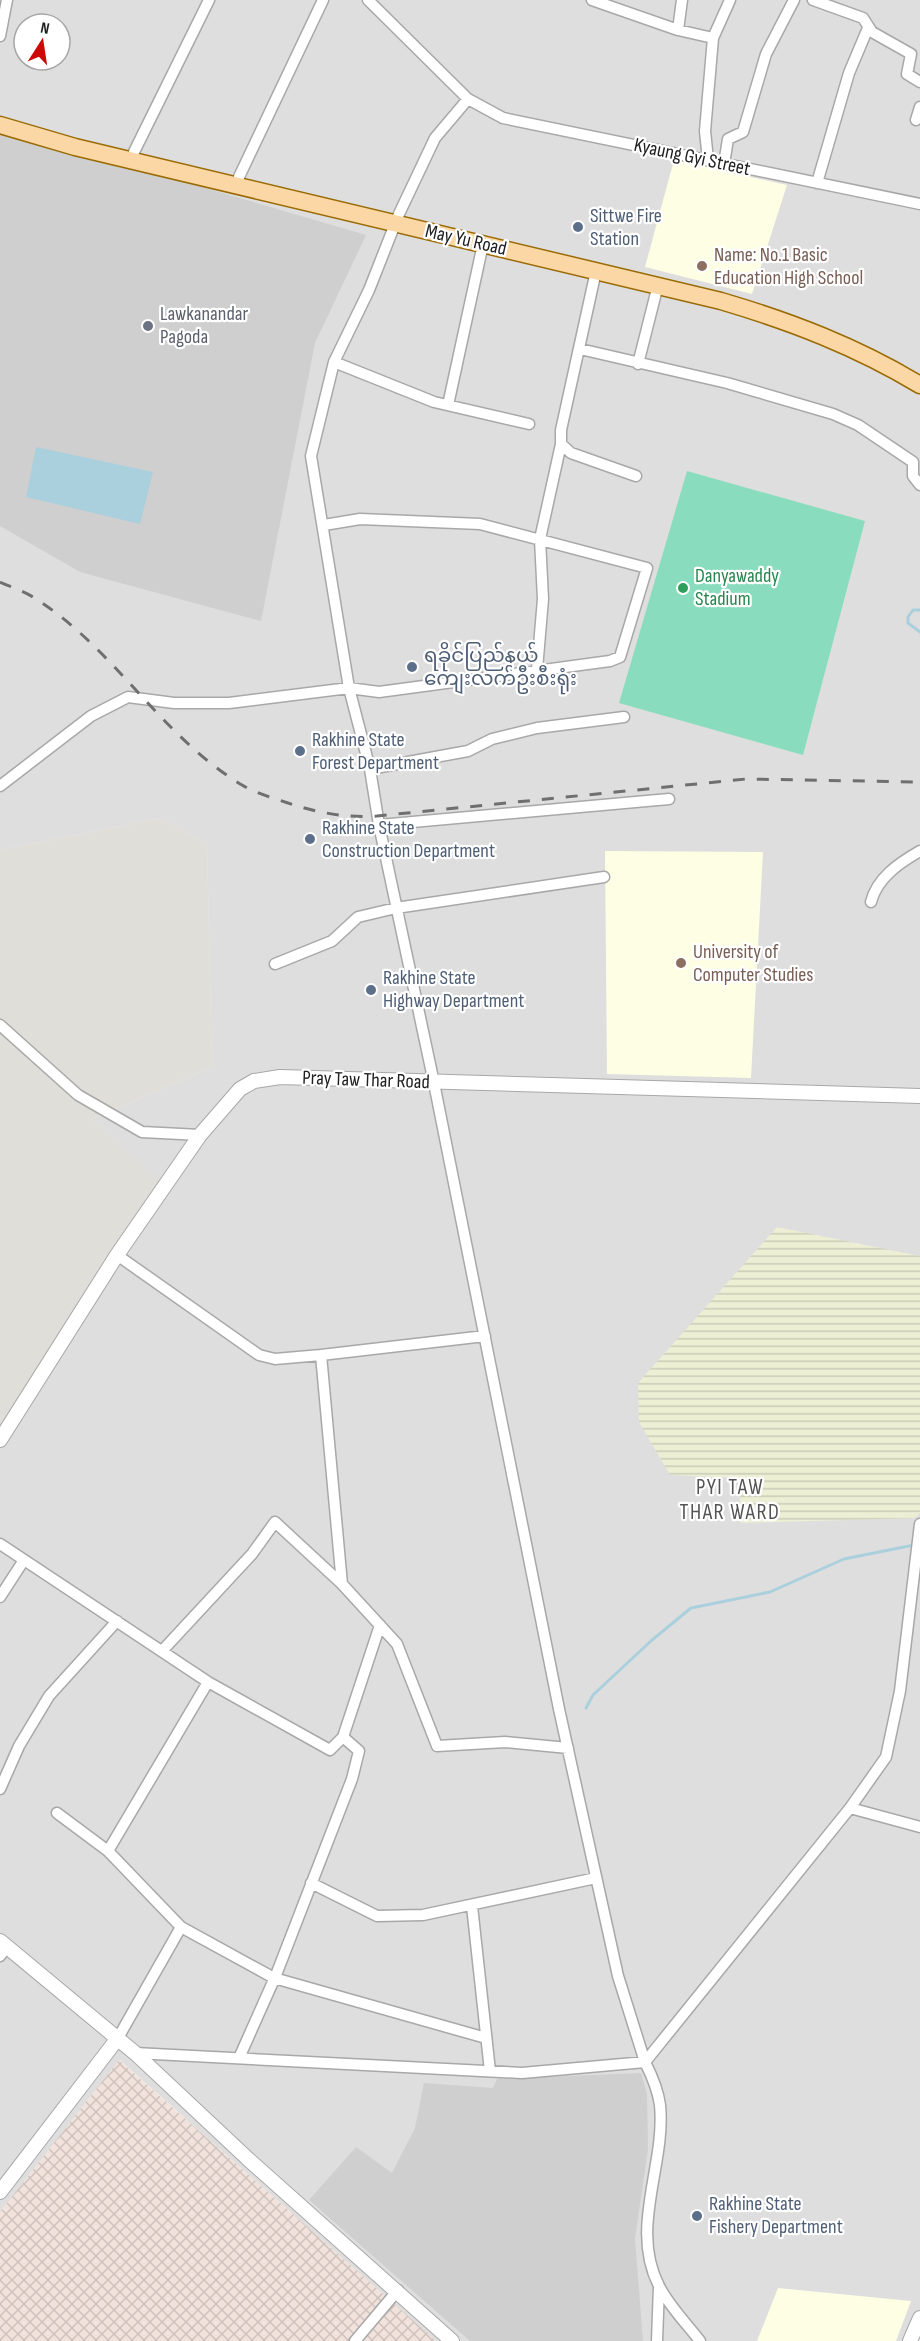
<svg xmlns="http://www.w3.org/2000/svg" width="920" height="2341" font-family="'Sofia Sans Condensed','Noto Sans Myanmar',sans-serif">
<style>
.residential{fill:#dfdede;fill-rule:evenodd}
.education{fill:#fefee4}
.religious{fill:#cfcfcf}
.military{fill:url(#military-cross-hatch)}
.airport{fill:#e0ded9}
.farmland{fill:url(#farmland-rules)}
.pitch{fill:#89ddbe}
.water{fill:#aad0dd}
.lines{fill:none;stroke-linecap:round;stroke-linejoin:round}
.stream{stroke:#aad0dd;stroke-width:3}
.minor-casing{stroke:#a8a8a8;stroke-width:13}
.tertiary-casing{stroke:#a8a8a8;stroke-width:16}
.primary-casing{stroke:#9a6b04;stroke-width:19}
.minor{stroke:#fff;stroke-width:10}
.tertiary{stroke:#fff;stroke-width:14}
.primary{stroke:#fad7a4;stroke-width:16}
.rail{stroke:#6f6f6f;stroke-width:3;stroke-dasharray:12 12;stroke-linecap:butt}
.service-dot{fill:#5c6f8a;stroke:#fff;stroke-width:2}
.education-dot{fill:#8d6e63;stroke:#fff;stroke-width:2}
.worship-dot{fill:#6b7280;stroke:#fff;stroke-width:2}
.leisure-dot{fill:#2e9e5b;stroke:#fff;stroke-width:2}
.labels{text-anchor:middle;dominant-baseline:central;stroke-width:4.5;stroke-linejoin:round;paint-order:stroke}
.street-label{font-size:20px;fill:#212121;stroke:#fff}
.service-label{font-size:20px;fill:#4e5e75;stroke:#fff;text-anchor:start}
.education-label{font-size:20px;fill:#785e54;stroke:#fff;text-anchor:start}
.worship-label{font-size:20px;fill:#5b616d;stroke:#fff;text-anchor:start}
.leisure-label{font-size:20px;fill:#27864d;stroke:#fff;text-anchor:start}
.quarter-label{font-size:22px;letter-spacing:1.5px;fill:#545454;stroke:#fff}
</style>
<defs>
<pattern id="military-cross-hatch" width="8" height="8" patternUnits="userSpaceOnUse" patternTransform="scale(1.5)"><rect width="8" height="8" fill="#f2e2dc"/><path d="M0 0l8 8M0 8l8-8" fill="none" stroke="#cfc2bc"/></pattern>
<pattern id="farmland-rules" width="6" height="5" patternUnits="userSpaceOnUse" patternTransform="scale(1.5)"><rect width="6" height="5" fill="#ecefd4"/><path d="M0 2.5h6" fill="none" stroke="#cacdb6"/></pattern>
</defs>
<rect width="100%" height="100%" fill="#f1eee8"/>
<!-- residential -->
<path class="residential" d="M0 0H920V2336L918 2341H435L120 2060 0 2212V1426L156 1181 92 1119 212 1067 207 845 161 818 0 850ZM24 24H60V60H24Z"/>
<!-- education -->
<path class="education" d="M674 160 787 185 752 294 645 267Z
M605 851 763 852 751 1078 607 1074Z
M778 2288 911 2301 896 2341H757Z"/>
<!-- religious -->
<path class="religious" d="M0 128 366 235 315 343 261 621 80 572 0 526Z
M641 2073 647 2094 648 2149 635 2239 643 2341H470L309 2200 356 2147 392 2173 415 2128 424 2083 493 2088 497 2079Z"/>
<!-- military -->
<path class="military" d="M119 2060 436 2341H0V2212Z"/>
<!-- airport -->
<path class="airport" d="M161 818 207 845 212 1067 92 1119 157 1181 0 1426V850Z"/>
<!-- farmland -->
<path class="farmland" d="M777 1227 920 1256V1513L915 1518 741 1523 739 1478 670 1475 639 1422 638 1383Z"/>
<!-- pitch -->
<path class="pitch" d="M687 471 865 521 803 755 619 703Z"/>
<!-- water -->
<path class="water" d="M36 447 153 472 140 524 26 497Z"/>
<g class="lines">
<!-- stream -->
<path class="stream" d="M920 610H913L908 617V623L920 632
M586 1708 593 1695 652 1640 691 1608 770 1592 844 1559 914 1545"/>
<!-- minor casing -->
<g class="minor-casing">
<path id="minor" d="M368 0 468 99 503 118 920 204
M592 0 678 30 713 38
M813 0 863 18 872 32 911 54 907 74 920 82
M678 30 682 0
M0 36 7 0
M916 120 920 107
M134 152 209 0
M708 160 705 131 713 38 730 0
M724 164 728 139 743 132 766 54 794 0
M239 177 323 0
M817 183 849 73 868 28
M596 271 561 430V444L571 453 636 476
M580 349 727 383 833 414 858 425 913 462V476L920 485
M334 362 434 402 529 424
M638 364 658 285
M448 405 483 244
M537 669 543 599 540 539 561 444
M370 769 468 751 492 739 537 728 624 717
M0 786 91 716 128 697 174 703H229L349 688 379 692 610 661 620 657 647 568 480 524 360 519 324 525
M379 825 669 799
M871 902C877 878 899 863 920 851
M275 964 332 941 358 917 396 908 604 877
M0 1025 78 1095 142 1132 200 1135
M117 1255 259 1355 275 1359 321 1355
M0 1544 208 1682 330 1750 343 1737 359 1751 352 1779 276 1975 239 2058
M342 1584 321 1355 485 1336
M0 1597 24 1560
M162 1651 252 1554 275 1522 342 1584 397 1644 437 1746 505 1742 568 1748
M208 1682 108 1851 181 1927 274 1978 486 2038
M343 1737 380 1625
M0 1789 19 1746 49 1696 117 1621
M850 1808 920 1827
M57 1813 108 1851
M311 1883 377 1916 423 1915 596 1878
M472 1906 490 2071
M0 1956 7 1947
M118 2038 181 1927
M135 2053 522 2073 645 2062 618 1976 559 1709 434 1083 379 825 370 769 349 688 311 456 334 362 369 290 399 214 435 138 468 99
M355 2341 398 2290
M657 2341 659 2286
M700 2341C687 2324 669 2306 659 2286 629 2228 666 2165 660 2105 658 2090 652 2076 645 2062L850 1808 886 1757 900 1691 920 1524"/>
</g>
<!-- tertiary casing -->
<g class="tertiary-casing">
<path id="tertiary" d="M0 1440 117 1255 200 1135 240 1089 254 1081 280 1077 920 1096
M0 1941 135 2053 248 2159 452 2341
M0 2192 118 2038
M910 2341 920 2318"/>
</g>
<!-- primary casing -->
<g class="primary-casing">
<path id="primary" d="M0 125 75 147 721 301C792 322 857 347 920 385"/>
</g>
<!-- minor -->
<use href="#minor" class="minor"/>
<!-- tertiary -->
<use href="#tertiary" class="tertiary"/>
<!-- primary -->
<use href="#primary" class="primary"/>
<!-- rail -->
<path class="rail" d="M0 582C11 587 23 591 33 597 114 647 160 736 242 785 255 793 273 798 288 803 318 813 346 818 377 816L746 779 920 782"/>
</g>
<!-- markers -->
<g class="service-dot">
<circle cx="578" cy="227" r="6"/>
<circle cx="412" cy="667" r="6"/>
<circle cx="300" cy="751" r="6"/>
<circle cx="310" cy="839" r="6"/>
<circle cx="371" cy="990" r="6"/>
<circle cx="697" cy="2216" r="6"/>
</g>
<g class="education-dot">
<circle cx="702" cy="266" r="6"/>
<circle cx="681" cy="963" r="6"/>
</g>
<circle class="worship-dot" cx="148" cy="326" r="6"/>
<circle class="leisure-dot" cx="683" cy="588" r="6"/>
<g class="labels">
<!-- street labels -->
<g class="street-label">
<text transform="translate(692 157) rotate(12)">Kyaung Gyi Street</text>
<text transform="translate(466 240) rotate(13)">May Yu Road</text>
<text transform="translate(366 1080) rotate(2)">Pray Taw Thar Road</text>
</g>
<!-- service labels -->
<g class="service-label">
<text x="590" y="216">Sittwe Fire<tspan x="590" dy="23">Station</tspan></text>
<text x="424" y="656">ရခိုင်ပြည်နယ်<tspan x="424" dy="23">ကျေးလက်ဦးစီးရုံး</tspan></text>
<text x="312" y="740">Rakhine State<tspan x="312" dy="23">Forest Department</tspan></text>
<text x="322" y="828">Rakhine State<tspan x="322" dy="23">Construction Department</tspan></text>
<text x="383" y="978">Rakhine State<tspan x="383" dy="23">Highway Department</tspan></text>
<text x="709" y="2204">Rakhine State<tspan x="709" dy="23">Fishery Department</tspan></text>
</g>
<!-- education labels -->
<g class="education-label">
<text x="714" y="255">Name: No.1 Basic<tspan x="714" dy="23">Education High School</tspan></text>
<text x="693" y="952">University of<tspan x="693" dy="23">Computer Studies</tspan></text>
</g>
<!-- worship labels -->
<g class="worship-label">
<text x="160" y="314">Lawkanandar<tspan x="160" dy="23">Pagoda</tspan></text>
</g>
<!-- leisure labels -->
<g class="leisure-label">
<text x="695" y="576">Danyawaddy<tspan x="695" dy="23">Stadium</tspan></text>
</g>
<!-- quarter labels -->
<g class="quarter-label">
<text x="730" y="1487">PYI TAW<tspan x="730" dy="25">THAR WARD</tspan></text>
</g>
</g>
<!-- north arrow -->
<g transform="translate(42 42) rotate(12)"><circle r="28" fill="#ffffff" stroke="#a6a6a6" stroke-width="1.5"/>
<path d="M0-4.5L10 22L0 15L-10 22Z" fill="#cd0905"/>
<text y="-9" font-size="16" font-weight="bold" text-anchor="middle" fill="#212121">N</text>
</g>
</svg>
